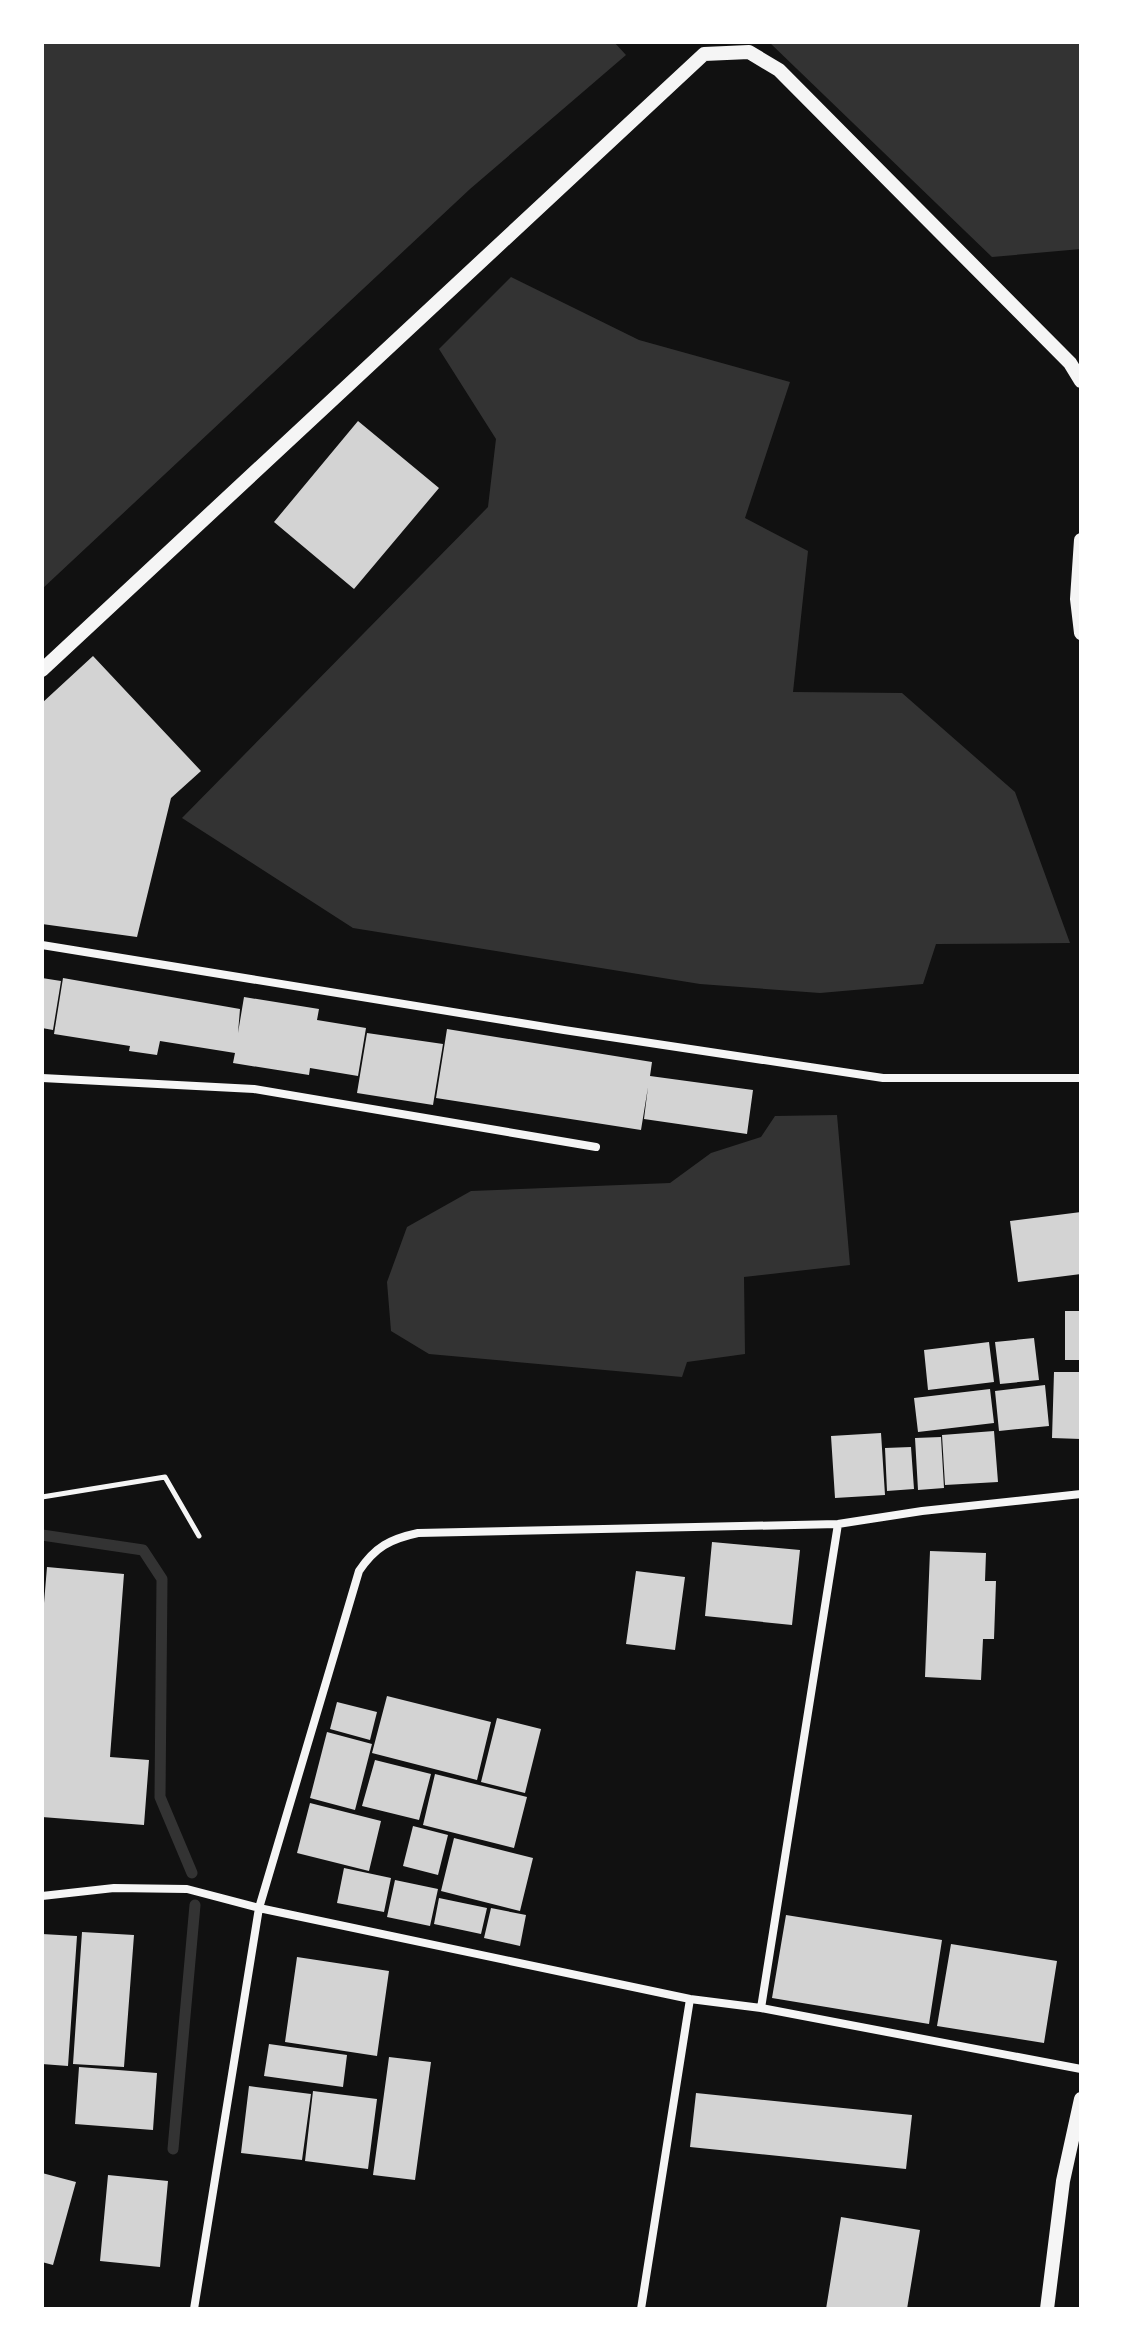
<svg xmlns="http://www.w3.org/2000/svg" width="1123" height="2351" font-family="Inter,sans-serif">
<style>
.water{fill:#333}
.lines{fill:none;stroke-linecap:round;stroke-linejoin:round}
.stream{stroke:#333;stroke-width:11}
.building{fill:#d3d3d3}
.path{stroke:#f5f5f5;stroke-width:5}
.minor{stroke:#f5f5f5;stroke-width:8}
.tertiary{stroke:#f5f5f5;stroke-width:14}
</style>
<rect width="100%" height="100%" fill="#111"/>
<!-- water -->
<path class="water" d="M42 42H614L626 55 470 189 42 589Z
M769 42H1081V249L992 257Z
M511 277 639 340 790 382 745 518 808 551 793 692 902 693 1015 792 1070 943 936 944 923 984 820 993 700 984 353 928 182 818 488 507 496 439 439 349Z
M837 1115 850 1265 744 1277 745 1354 687 1362 682 1377 429 1354 391 1331 387 1282 407 1227 471 1191 670 1183 711 1153 761 1137 775 1116Z"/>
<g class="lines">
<!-- stream -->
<path class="stream" d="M42 1535 143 1550 162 1579 160 1797 192 1873
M173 2149 195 1905"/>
</g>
<!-- building -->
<path class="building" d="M358 421 439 488 354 589 274 522Z
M93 656 201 771 171 798 137 937 42 924V703Z
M42 978 61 981 53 1030 42 1028Z
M63 978 240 1009 238 1033 244 997 319 1009 317 1020 366 1028 358 1076 310 1068 309 1075 233 1063 235 1053 160 1041 157 1055 129 1051 130 1046 54 1034Z
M447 1029 652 1062 650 1076 753 1090 747 1134 644 1119 648 1087 641 1130 436 1098Z
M367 1033 443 1044 433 1105 357 1093Z
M1081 1212V1274L1018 1282 1010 1221Z
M1065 1311H1081V1360H1065Z
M1034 1338 1039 1380 1000 1384 995 1342Z
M989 1342 994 1382 928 1390 924 1350Z
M1054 1372H1081V1439L1052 1438Z
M1045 1385 1049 1426 999 1431 995 1391Z
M990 1389 994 1423 918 1432 914 1398Z
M994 1431 998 1482 945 1485 942 1435Z
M881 1433 885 1495 835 1498 831 1436Z
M941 1437 944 1488 918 1490 915 1438Z
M911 1447 914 1489 887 1491 885 1448Z
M712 1542 800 1550 792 1625 705 1616Z
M930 1551 986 1553 985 1581H996L994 1639H983L981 1680 925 1677Z
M47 1567 124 1574 110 1757 149 1760 144 1825 42 1817V1627Z
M636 1571 685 1577 675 1650 626 1644Z
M387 1696 491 1722 477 1780 372 1753Z
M337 1702 377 1712 370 1740 330 1729Z
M497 1718 541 1729 525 1793 481 1782Z
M327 1732 372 1744 355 1810 310 1798Z
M375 1760 431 1774 419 1820 362 1806Z
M435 1774 527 1797 514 1848 423 1825Z
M310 1803 381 1821 369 1871 297 1853Z
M413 1826 448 1835 438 1875 403 1866Z
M454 1838 533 1858 520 1911 441 1891Z
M344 1868 391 1878 384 1912 337 1903Z
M395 1880 438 1889 430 1926 387 1917Z
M439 1898 487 1908 481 1934 434 1924Z
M491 1908 526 1915 520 1946 484 1938Z
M786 1915 942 1940 929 2024 772 1998Z
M82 1932 134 1935 124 2067 73 2064Z
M42 1934 77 1936 68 2066 42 2064Z
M951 1944 1057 1961 1044 2043 937 2026Z
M297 1957 389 1971 377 2056 285 2042Z
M269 2044 347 2055 343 2087 264 2076Z
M389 2057 431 2062 415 2180 373 2175Z
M79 2067 157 2073 153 2130 75 2124Z
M249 2086 311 2094 302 2160 241 2153Z
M313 2091 377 2099 368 2169 305 2161Z
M696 2093 912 2115 906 2169 690 2147Z
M42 2173 76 2182 53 2265 42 2262Z
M108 2175 168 2181 160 2267 100 2261Z
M841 2217 920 2230 907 2309H826Z"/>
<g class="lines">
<!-- path -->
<path class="path" d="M42 1497 165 1477 199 1536"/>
<!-- minor -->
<path class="minor" d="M42 945 564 1030 883 1078H1081
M42 1078 254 1089 596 1147
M42 1896 114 1888 187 1889 259 1908 690 1999 761 2008 1081 2069
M761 2008 838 1524
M194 2309 259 1908 359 1571C375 1547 390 1539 418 1533L838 1524 922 1511 1081 1494
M641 2309 690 1999"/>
<!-- tertiary -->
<path class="tertiary" d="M1081 540 1077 599 1081 633
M42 670 704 54 749 52 779 70 1070 363 1081 381
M1047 2309 1063 2181 1081 2099"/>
</g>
<!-- border -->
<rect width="1123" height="2351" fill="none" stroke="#ffffff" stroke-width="88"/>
</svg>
